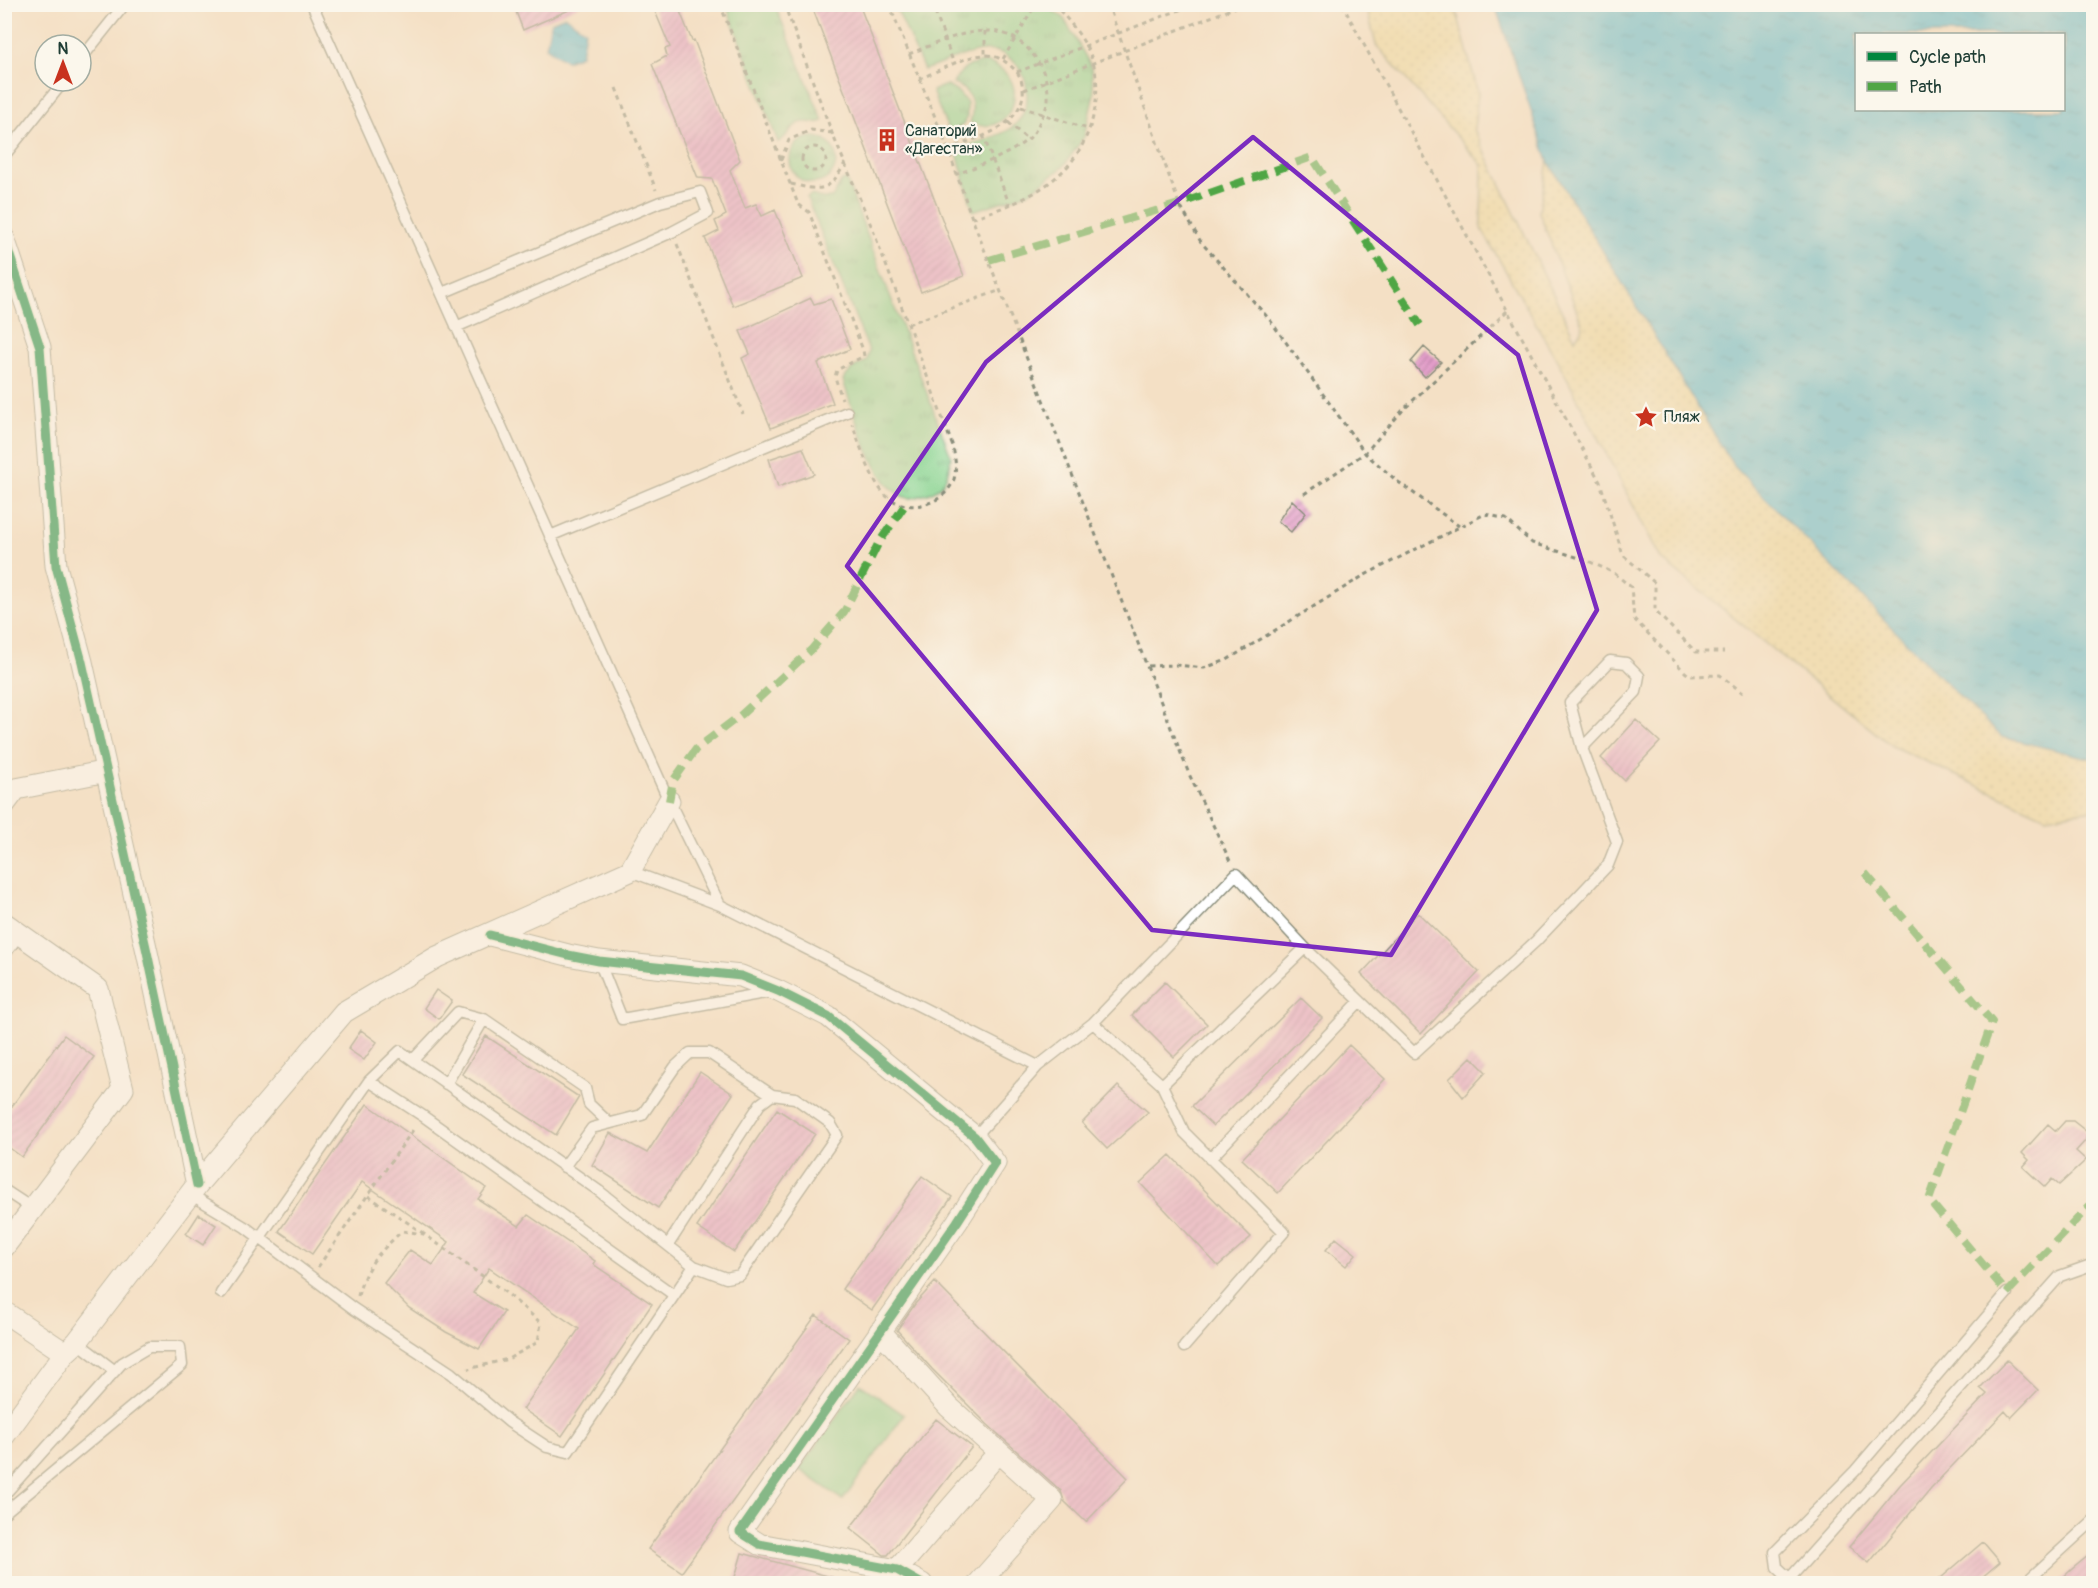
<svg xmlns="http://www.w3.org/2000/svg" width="2098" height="1588" font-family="Pangolin,sans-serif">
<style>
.grass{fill:#89d492;stroke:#548863;stroke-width:1.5}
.sand{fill:url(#sand-dots);stroke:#868c69;stroke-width:1.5}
.park{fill:url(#park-tufts);stroke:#548863;stroke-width:1.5}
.water{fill:url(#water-ripples);stroke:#3a7c84;stroke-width:1.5;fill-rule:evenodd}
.building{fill:url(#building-hatch)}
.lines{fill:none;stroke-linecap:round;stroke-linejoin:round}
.lane-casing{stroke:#8a8e7c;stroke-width:13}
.street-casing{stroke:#8a8e7c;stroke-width:23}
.path{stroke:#8a8e7c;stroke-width:3;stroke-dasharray:4.5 4.5;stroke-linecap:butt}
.lane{stroke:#fff;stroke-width:10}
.street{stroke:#fff;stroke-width:21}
.quiet{stroke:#4fa644;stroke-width:8;stroke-dasharray:15 8;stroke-linecap:butt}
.cycleway-casing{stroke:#fbf7ec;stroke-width:13}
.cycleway{stroke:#00873e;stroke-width:9}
.marked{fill:none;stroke:#7b2cbf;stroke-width:4.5;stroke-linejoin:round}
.labels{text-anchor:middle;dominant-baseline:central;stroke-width:4.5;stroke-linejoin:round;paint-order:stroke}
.poi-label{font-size:16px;fill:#1f3d34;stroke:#fbf7ec;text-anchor:start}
</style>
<defs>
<pattern id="sand-dots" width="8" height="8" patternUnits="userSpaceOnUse" patternTransform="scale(1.5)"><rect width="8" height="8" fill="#eeda9e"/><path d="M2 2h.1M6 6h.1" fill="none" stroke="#ccbc89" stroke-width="1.8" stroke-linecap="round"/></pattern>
<pattern id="park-tufts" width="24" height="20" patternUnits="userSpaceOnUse" patternTransform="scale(1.5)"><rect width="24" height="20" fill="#89d492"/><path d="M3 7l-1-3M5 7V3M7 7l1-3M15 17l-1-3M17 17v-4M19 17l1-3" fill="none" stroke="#6fad78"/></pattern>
<pattern id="water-ripples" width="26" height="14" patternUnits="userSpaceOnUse" patternTransform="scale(1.5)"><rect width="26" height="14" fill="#56bbd4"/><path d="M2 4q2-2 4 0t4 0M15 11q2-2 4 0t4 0" fill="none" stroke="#4799ad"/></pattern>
<pattern id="building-hatch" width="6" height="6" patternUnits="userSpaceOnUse" patternTransform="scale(1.5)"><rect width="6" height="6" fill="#e49eca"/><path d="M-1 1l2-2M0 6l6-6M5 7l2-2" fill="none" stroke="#b882a5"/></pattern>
</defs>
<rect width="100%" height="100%" fill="#fbf7ec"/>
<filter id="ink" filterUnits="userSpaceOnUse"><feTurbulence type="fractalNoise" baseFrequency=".0167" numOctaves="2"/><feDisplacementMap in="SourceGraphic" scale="12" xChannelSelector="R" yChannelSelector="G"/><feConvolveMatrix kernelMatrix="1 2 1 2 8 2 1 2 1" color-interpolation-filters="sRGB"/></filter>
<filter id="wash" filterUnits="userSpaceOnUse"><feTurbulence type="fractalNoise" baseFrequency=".008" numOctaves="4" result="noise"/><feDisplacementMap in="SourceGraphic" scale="24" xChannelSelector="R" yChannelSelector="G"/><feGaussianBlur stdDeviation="1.35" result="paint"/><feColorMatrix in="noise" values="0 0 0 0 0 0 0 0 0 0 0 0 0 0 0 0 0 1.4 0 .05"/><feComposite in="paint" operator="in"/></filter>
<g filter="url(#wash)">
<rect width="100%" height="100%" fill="#f4e0c5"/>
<!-- grass -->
<path class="grass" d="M860 1384 904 1415 843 1500 799 1469Z"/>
<!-- sand -->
<path class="sand" d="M1366 5H1455L1478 93 1474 129 1575 339 1583 327 1539 212 1548 161 1733 465 2002 737 2093 759V810L2046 817 1892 746 1661 559 1562 369 1481 228 1482 165 1376 45Z"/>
<!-- park -->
<path class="park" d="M914 4 1043 5 1063 17 1091 66 1094 94 1084 137 1063 167 1028 193 973 211 956 149C970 145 1006 135 1015 125 1034 106 1030 71 1008 57 1004 54 1000 52 995 51 973 48 946 63 924 70L897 10Z
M726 5H775L823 121C815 125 808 120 800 123 789 127 788 138 778 142Z
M985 62C1030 73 1018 126 984 126 980 126 975 124 970 123 976 105 971 89 953 84 960 69 970 64 985 62Z
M946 85 959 93 967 103V116L963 125 949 132 932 91Z
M790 160a23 23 0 1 1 46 0a23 23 0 1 1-46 0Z
M846 179 951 457C948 475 945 490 924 495 920 496 915 498 911 498 876 498 852 407 843 380L853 368 867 361 869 351 807 198 811 195 822 198H832L841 182Z"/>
<!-- water -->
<path class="water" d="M1495 5H2093V759L2002 737 1946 683 1733 465 1548 161ZM1856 34H2064V110H1856Z
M565 16 585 30 581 55 566 61 546 47 551 22Z"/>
<g id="blocks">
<!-- building -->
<path class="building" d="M513 4H583L523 30Z
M652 4H677L692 41 694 40 740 160 730 170 745 208 756 204 762 216 775 210 803 278 733 306 705 238 719 231 715 221 726 215 712 179 698 178 652 64 667 56 665 49 670 47Z
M811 4H859L964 276 921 292Z
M811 298 814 304 831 299 850 349 818 363 833 403 771 428 742 358 750 354 740 331Z
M1424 347 1441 362 1425 377 1411 362Z
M803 448 814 474 778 487 769 459Z
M1292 500 1306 513 1291 532 1278 521Z
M1636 720 1660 742 1624 780 1601 758Z
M1418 913 1479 972 1421 1034 1361 974Z
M1165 982 1207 1024 1174 1057 1132 1015Z
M436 990 452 1001 439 1019 424 1008Z
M1301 998 1322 1018 1213 1126 1192 1106Z
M361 1030 377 1042 364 1060 348 1049Z
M64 1035 94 1057 22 1157 4 1144V1117Z
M486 1036 579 1097 556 1135 462 1074Z
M1349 1045 1385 1079 1278 1193 1242 1159Z
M1471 1057 1486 1072 1463 1097 1449 1079Z
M700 1072 733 1094 658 1208 592 1165 610 1133 647 1153Z
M1118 1086 1148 1112 1107 1149 1082 1123Z
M367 1104 486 1188 478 1199 519 1226 528 1215 595 1261 593 1264 652 1304 562 1436 523 1409 579 1329 489 1268 473 1293 504 1312 479 1349 446 1332 409 1308 384 1283 410 1250 433 1265 449 1242 362 1182 312 1254 279 1231Z
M777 1109 815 1134 734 1252 697 1227Z
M2065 1121H2073L2087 1132 2086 1140 2076 1151 2086 1160 2059 1185 2052 1179 2045 1187 2023 1167 2029 1160 2022 1153 2048 1124 2056 1131Z
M1170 1155 1251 1237 1218 1266 1140 1183Z
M922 1176 952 1197 872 1310 842 1289Z
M199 1214 216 1225 203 1245 186 1234Z
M1336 1238 1356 1254 1346 1266 1326 1250Z
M935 1282 1128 1478 1086 1522 1064 1501 1061 1491 987 1424 932 1369 897 1330 915 1304Z
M816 1315 849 1339 682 1572 648 1549Z
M2007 1360 2038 1390 2011 1418 2005 1411 1931 1488 1869 1563 1849 1547 1900 1485 1987 1394 1980 1388Z
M936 1419 972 1447 888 1555H884L850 1528Z
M1983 1542 2000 1562 1974 1584H1934Z
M2094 1551V1584H2056L2072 1569Z
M742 1553 839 1579V1584H733Z"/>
</g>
</g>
<g filter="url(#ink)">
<use href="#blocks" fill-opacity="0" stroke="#8a8e7c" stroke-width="1.5"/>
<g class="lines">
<!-- lane casing -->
<g class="lane-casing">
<path id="lane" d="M312 4 669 801 720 905 1038 1066 1093 1023 1236 874 1305 948 1414 1053 1536 941 1608 865 1617 842 1582 748 1636 692 1639 676 1626 663 1610 661 1570 703 1582 748
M81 59 125 4
M4 156 64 81
M442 293 660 202 700 192 708 213 672 232 456 327
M550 536 847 412
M630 871 720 905
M4 955 20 934
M599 961 622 1019 771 992
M1093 1023 1162 1085 1184 1132 1284 1232 1184 1347
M413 1060 458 1012 484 1019 585 1088 589 1104 609 1123
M369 1081 423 1116 674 1295
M446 1084 484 1019
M1162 1085 1305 948
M975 1137 1038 1066
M1210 1159 1360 1001
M564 1167 592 1128 642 1115 675 1067 690 1053H709L772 1095
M4 1190 33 1209
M190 1194 245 1227 354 1309 451 1373 509 1422 547 1447 568 1452 694 1266 599 1191 400 1051 369 1081 221 1293
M668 1245 760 1104 772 1095 795 1098 830 1123 837 1135 740 1275 726 1278 694 1266
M77 1342 115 1371
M4 1495 122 1363 149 1347H180L182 1365 4 1513
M1789 1579 2060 1276 2094 1264
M1794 1583 1777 1567 1775 1552 1855 1471 2007 1293
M2024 1584 2094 1520"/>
</g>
<!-- street casing -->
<g class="street-casing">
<path id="street" d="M4 238 40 347 56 566 82 662 147 952 197 1185
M4 805 16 789 107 771
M4 923 98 989 123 1089 4 1247
M490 935 568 955 599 961 741 976 778 991 828 1016 975 1137 995 1163 957 1222 740 1532 759 1544 897 1570 922 1584
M4 1312 65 1353
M880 1331 949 1407 1052 1500 978 1584
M4 1436 65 1353 77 1342 197 1185 344 1012 437 957 630 871 669 801
M897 1570 999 1452"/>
</g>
<!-- path -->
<path class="path" d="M720 4 798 204 809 212 863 350 864 356 837 370 835 377 842 399
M784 4 832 133 873 230 908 324 953 447C955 458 957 468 954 479 945 504 911 514 889 498 872 486 860 444 852 424
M889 4 948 149 972 218 1189 774 1230 861
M932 4 954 64
M1108 4 1179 204 1201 242 1270 320 1365 453 1397 481 1459 526
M1342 4 1600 482 1623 555 1655 583V611L1696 652H1724
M890 8 900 4
M985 31V55
M909 54C932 45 959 32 984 31 1020 29 1050 64 1048 100 1047 107 1043 115 1040 121 1037 128 1033 136 1027 140 1007 156 980 165 957 174
M1003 59 1036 4
M1017 72 1195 4
M919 79C937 72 964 56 984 55 995 54 1008 62 1016 71 1021 76 1024 88 1023 96 1016 130 976 138 948 149
M616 88 656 190
M1024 90 1244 4
M1021 107 1088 129
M1008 122 1028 140
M983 135 1010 206
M802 159a12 12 0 1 1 24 0a12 12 0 1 1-24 0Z
M781 160 789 140 811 130 832 133
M791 184C821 191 829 193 845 163
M972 218C993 211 1013 205 1032 194 1043 188 1056 178 1065 169 1089 145 1103 99 1094 66 1088 42 1070 22 1054 4
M677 244 743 414
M908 324 1001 290
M1304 494 1365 453 1403 410 1507 311
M1148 666 1176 665 1204 668 1227 660 1363 576 1485 514 1506 519 1532 543 1586 560 1614 573 1631 587 1634 619 1685 672 1690 676 1720 675 1743 693
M368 1196 423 1233
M318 1267 415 1127
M358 1296C365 1265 380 1252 402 1231L424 1234 509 1295 541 1323 538 1342 508 1359 468 1369"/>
<!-- lane -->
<use href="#lane" class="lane"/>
<!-- street -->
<use href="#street" class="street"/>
<!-- quiet -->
<path class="quiet" d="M989 260 1179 204 1312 157 1420 325
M669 801 673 781 696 749 742 714 811 650 844 612 878 544 905 505
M1865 873 1992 1022 1929 1200 2007 1293 2094 1201"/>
<!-- cycleway casing -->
<g class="cycleway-casing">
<path id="cycleway" d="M4 238 40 347 56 566 82 662 147 952 197 1185
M490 935 568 955 599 961 741 976 778 991 828 1016 975 1137 995 1163 957 1222 740 1532 759 1544 897 1570 922 1584"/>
</g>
<!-- cycleway -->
<use href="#cycleway" class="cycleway"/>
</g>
</g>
<!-- marked area -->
<path d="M0 0H2098V1588H0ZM1253 137 1518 355 1597 610 1391 955 1152 930 847 566 986 362Z" fill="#f4e0c5" fill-opacity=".55" fill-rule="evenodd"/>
<path class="marked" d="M1253 137 1518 355 1597 610 1391 955 1152 930 847 566 986 362Z"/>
<!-- icons -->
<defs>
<g id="building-bare" transform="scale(1.8)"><path d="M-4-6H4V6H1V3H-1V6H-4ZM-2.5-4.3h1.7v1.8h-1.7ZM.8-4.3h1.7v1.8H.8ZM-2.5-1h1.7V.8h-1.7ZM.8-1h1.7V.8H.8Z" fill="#c8321e" stroke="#fbf7ec" stroke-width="2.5" paint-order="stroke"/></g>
<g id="sight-bare" transform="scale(1.8)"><path d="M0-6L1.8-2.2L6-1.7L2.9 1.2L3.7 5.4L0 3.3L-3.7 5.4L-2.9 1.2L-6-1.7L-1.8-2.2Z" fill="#c8321e" stroke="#fbf7ec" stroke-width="2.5" paint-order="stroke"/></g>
</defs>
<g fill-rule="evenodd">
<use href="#building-bare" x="887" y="140"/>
<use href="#sight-bare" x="1646" y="417"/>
</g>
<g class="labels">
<!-- poi labels -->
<g class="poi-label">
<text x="905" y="131">Санаторий<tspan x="905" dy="18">«Дагестан»</tspan></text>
<text x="1664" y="417">Пляж</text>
</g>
</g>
<!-- margin -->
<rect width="2098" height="1588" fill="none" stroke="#fbf7ec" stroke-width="24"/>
<!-- legend -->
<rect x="1855" y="33" width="210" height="78" fill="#fbf7ec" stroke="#a3ada2" stroke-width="1.5"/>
<rect x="1867" y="52" width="30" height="9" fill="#00873e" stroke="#a3ada2" stroke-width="1.5"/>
<text x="1909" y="63" font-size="18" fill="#1f3d34">Cycle path</text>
<rect x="1867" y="82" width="30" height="9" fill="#4fa644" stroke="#a3ada2" stroke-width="1.5"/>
<text x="1909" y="93" font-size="18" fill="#1f3d34">Path</text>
<!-- north arrow -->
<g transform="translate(63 63)"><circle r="28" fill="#fbf7ec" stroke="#a3ada2" stroke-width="1.5"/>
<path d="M0-4.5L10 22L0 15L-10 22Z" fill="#c8321e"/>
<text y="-9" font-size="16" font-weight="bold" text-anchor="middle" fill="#1f3d34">N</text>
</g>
</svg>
